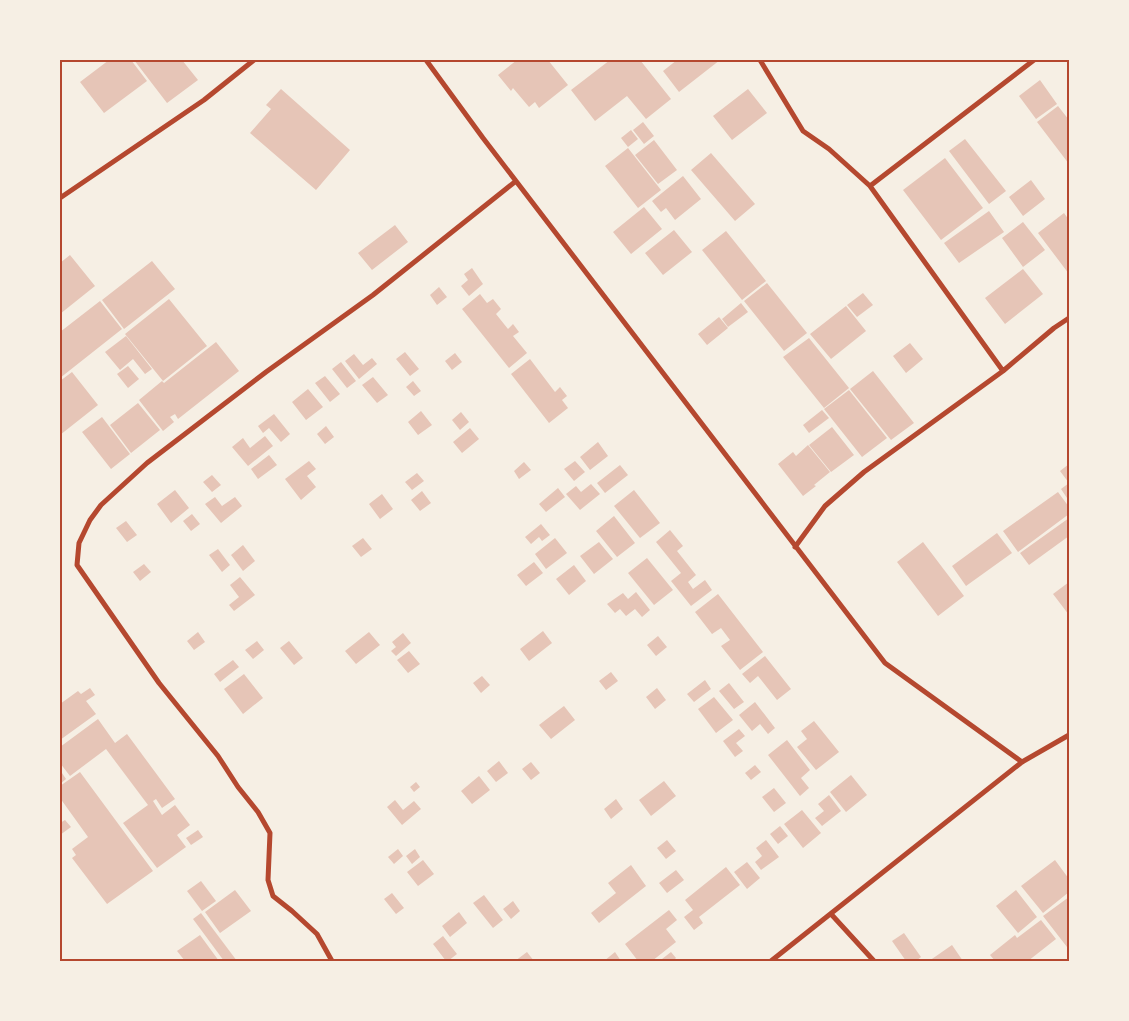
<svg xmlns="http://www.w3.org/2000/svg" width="1129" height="1021" font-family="Overpass,sans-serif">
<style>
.building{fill:#e6c5b7}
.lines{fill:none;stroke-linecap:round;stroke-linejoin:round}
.minor{stroke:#b5482f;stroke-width:5}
.neatline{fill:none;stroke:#b5482f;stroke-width:2}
</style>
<rect width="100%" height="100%" fill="#f6efe4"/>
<!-- building -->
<path class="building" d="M109 60H131L147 81 104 113 80 82Z
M134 60H182L198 80 167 103Z
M517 60H548L568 85 539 108 535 102 529 107 513 88 511 91 498 75Z
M610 60H640L671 99 646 119 627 96 595 121 571 90Z
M677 60H720L679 92 663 71Z
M1040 80 1057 104 1036 119 1019 96Z
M281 89 350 150 316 190 250 133 271 109 266 105Z
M748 89 767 113 732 140 713 116Z
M1058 106 1069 120V164L1037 122Z
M643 122 654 136 644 144 633 130Z
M631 130 638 139 628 147 621 138Z
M965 139 1006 191 989 204 949 151Z
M654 140 677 170 658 184 635 155Z
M628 148 661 190 638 208 605 166Z
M711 153 755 204 735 221 691 170Z
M945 158 983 208 941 240 903 190Z
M683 176 701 199 675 220 666 208 661 212 652 201Z
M1031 180 1045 199 1023 216 1009 197Z
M644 207 662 229 631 254 613 232Z
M989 211 1004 232 959 263 944 243Z
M1064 213 1069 220V274L1038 233Z
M1023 222 1045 250 1023 267 1002 238Z
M395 225 408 242 372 270 358 253Z
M674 230 692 252 663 275 645 253Z
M726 231 766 281 742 300 702 250Z
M70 255 95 286 60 314V263Z
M152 261 175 289 124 329 102 300Z
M472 268 483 284 469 296 461 286 468 280 464 274Z
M1023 269 1043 294 1005 324 985 298Z
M767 283 807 333 784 351 744 301Z
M439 287 447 297 437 305 430 295Z
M863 293 873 305 857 317 847 305Z
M480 294 487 303 493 299 501 309 496 314 508 329 513 324 519 332 513 336 527 353 509 368 462 309Z
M169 299 207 346 163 381 125 334Z
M100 301 122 329 60 378V332Z
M741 303 748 312 728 327 722 319Z
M846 306 866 331 831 359 810 334Z
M719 317 728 328 707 345 698 334Z
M126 336 152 369 145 374 133 359 120 370 105 352Z
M809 338 849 388 824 408 783 357Z
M216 342 239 371 178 419 175 414 170 417 174 422 163 431 139 400 162 381 164 383Z
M910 343 923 359 906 373 893 356Z
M405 352 419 369 410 376 396 359Z
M455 353 462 362 452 370 445 361Z
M354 354 363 365 372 358 377 364 359 379 345 361Z
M530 359 555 392 560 387 567 396 562 400 568 408 549 423 511 374Z
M341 362 356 381 347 388 332 369Z
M128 366 139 379 128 388 117 374Z
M873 371 914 423 891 440 850 389Z
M72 372 98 405 60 435V381Z
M325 376 340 394 330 402 315 383Z
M373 377 388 395 377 403 362 385Z
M413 381 421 391 414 396 406 387Z
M308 389 323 407 306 420 292 402Z
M849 390 887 438 862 457 824 409Z
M138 403 160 430 131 453 110 425Z
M822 410 829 418 809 433 803 425Z
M421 411 432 425 418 435 408 422Z
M461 412 469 422 460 430 452 420Z
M274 414 290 434 281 442 269 428 263 433 258 426Z
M102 417 130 454 111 469 82 432Z
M326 426 334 437 325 444 317 434Z
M832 427 854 455 831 472 809 445Z
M470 428 479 439 462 453 453 442Z
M265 436 273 446 248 466 232 447 243 438 250 448Z
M598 442 608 456 590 470 580 457Z
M808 445 830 472 814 485 816 486 803 496 778 464 793 452 796 456Z
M269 455 277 465 258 479 251 469Z
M309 461 316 469 307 476 316 487 301 500 285 479Z
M575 461 585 472 574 481 564 469Z
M524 462 531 470 519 479 514 471Z
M1069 464V501L1061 489 1069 483 1060 471Z
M620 465 628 475 605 493 597 483Z
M417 473 424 481 412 490 405 482Z
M212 475 221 485 212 492 203 482Z
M591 484 600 494 580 510 566 494 576 486 581 492Z
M558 488 565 497 546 512 539 504Z
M175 490 189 508 171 523 157 504Z
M634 490 660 523 640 538 614 506Z
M422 491 431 503 420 511 411 500Z
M1058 492 1069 507V514L1018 552 1003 531Z
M382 494 393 509 380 519 369 504Z
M215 497 222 506 235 497 242 506 221 523 205 504Z
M192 514 200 524 191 531 183 521Z
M614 516 635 543 617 557 596 531Z
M1069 518V536L1029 565 1020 553Z
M126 521 137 535 127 542 116 528Z
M541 524 550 535 542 541 539 537 531 544 525 537Z
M670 530 683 546 677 551 696 575 688 582 693 589 705 580 712 590 691 606 671 581 681 573 656 542Z
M997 533 1012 553 966 586 952 566Z
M363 538 372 549 361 557 352 546Z
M555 538 567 553 546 569 535 554Z
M599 542 613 559 594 574 580 556Z
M923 542 964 596 938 616 897 562Z
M243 545 255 561 243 571 231 555Z
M218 549 230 565 222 572 209 555Z
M647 558 673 590 654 605 628 573Z
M534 562 543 573 526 586 517 575Z
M144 564 151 572 140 581 133 572Z
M574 565 586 581 569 595 556 579Z
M240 577 255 595 234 611 229 605 239 597 230 585Z
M1069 582V615L1053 594Z
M636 592 650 610 642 617 635 609 626 616 620 609 615 613 607 604 623 593 628 599Z
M718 594 763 652 740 670 721 646 730 640 721 628 712 634 695 612Z
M543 631 552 643 529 661 520 649Z
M198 632 205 642 194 650 187 641Z
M369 632 380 645 356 664 345 651Z
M403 633 411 643 396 656 391 651 396 647 392 642Z
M658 636 667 647 656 656 647 645Z
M257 641 264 650 253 659 245 650Z
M289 641 303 658 294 665 280 648Z
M409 651 420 664 408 673 397 660Z
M765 656 791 689 777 700 758 676 750 683 742 674Z
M233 660 239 667 220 682 214 674Z
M611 672 618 681 606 690 599 681Z
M244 674 263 698 243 714 224 689Z
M482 676 490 685 481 693 473 683Z
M705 680 711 689 694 702 687 694Z
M729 683 744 702 734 709 719 691Z
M90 688 95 695 86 701 96 714 60 740V704L78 691 81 694Z
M657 688 666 700 655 709 646 697Z
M714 697 733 720 716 733 698 709Z
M755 702 775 728 768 734 760 724 752 731 739 715Z
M564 706 575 720 551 739 539 725Z
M98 719 115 743 127 734 175 799 162 808 156 799 153 801 162 815 175 805 190 825 177 835 186 847 157 868 123 823 148 805 106 749 70 776 60 763V747Z
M814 721 839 752 816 770 797 747 807 739 801 731Z
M739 729 745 736 736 743 743 751 735 757 723 741Z
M787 740 810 770 801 778 809 788 800 796 768 755Z
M499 761 508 773 496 782 487 771Z
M531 762 540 773 531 780 522 769Z
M755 765 761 772 751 780 745 773Z
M60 770 66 779 60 784Z
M80 772 153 871 107 904 72 858 76 855 72 849 88 837 60 798V786Z
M851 775 867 795 846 812 830 792Z
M479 776 490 790 472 804 461 791Z
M664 781 676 796 651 816 639 800Z
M416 782 420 787 414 792 410 787Z
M774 788 786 803 774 812 762 797Z
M829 795 841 811 822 826 815 818 824 811 818 804Z
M616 799 623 809 611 819 604 809Z
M395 800 403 810 414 801 421 809 402 825 387 807Z
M802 810 821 833 803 848 784 824Z
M65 820 71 827 60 835V823Z
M780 826 788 836 778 844 770 834Z
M198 830 203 837 191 845 186 838Z
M667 840 676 851 666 859 657 848Z
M766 840 779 857 761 870 755 862 762 856 756 848Z
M398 849 403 856 394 864 388 857Z
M415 849 420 857 412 864 406 856Z
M423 860 434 874 418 886 407 872Z
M1055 860 1069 879V892L1043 913 1021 886Z
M747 862 760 878 747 889 734 872Z
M631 865 646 886 599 923 591 913 616 893 608 883Z
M726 867 740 885 699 917 703 923 694 930 684 917 693 910 685 900Z
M676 870 684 880 667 893 659 883Z
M201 881 216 901 202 911 187 891Z
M235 890 251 911 220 933 205 912Z
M1016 890 1037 917 1018 933 996 906Z
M392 893 404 908 396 914 384 899Z
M484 895 503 920 493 928 473 903Z
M1069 897V946L1067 947 1043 916Z
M513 901 520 911 511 919 503 909Z
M669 910 677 920 666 929 676 942 652 961H638L625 944Z
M459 912 467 923 450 937 442 926Z
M201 913 237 961H224L193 919Z
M1041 920 1056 939 1028 961H995L990 955 1015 935 1017 938Z
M904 933 921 957 916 961H906L892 941Z
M200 935 219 961H185L177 951Z
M443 936 457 954 448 961H446L433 944Z
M952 945 963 961H929Z
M527 952 534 961H515Z
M615 952 621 961H604Z
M671 952 676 958 673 961H664L662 959Z"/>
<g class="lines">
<!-- minor -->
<path class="minor" d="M426 60 483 138 885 663 1022 762
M760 60 803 131 829 149 870 186 1003 371
M870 186 1034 60
M60 198 204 100 254 60
M795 547 825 506 864 472 1003 371 1054 328 1069 318
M831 914 874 961
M332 961 317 934 292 911 273 896 268 880 270 833 258 812 238 787 218 756 159 683 77 565 79 543 90 520 101 505 147 463 266 372 373 295 516 181
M771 961 1022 762 1069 735"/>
</g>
<!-- border -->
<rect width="1129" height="1021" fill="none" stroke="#f6efe4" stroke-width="122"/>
<rect x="61" y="61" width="1007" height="899" class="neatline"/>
</svg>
